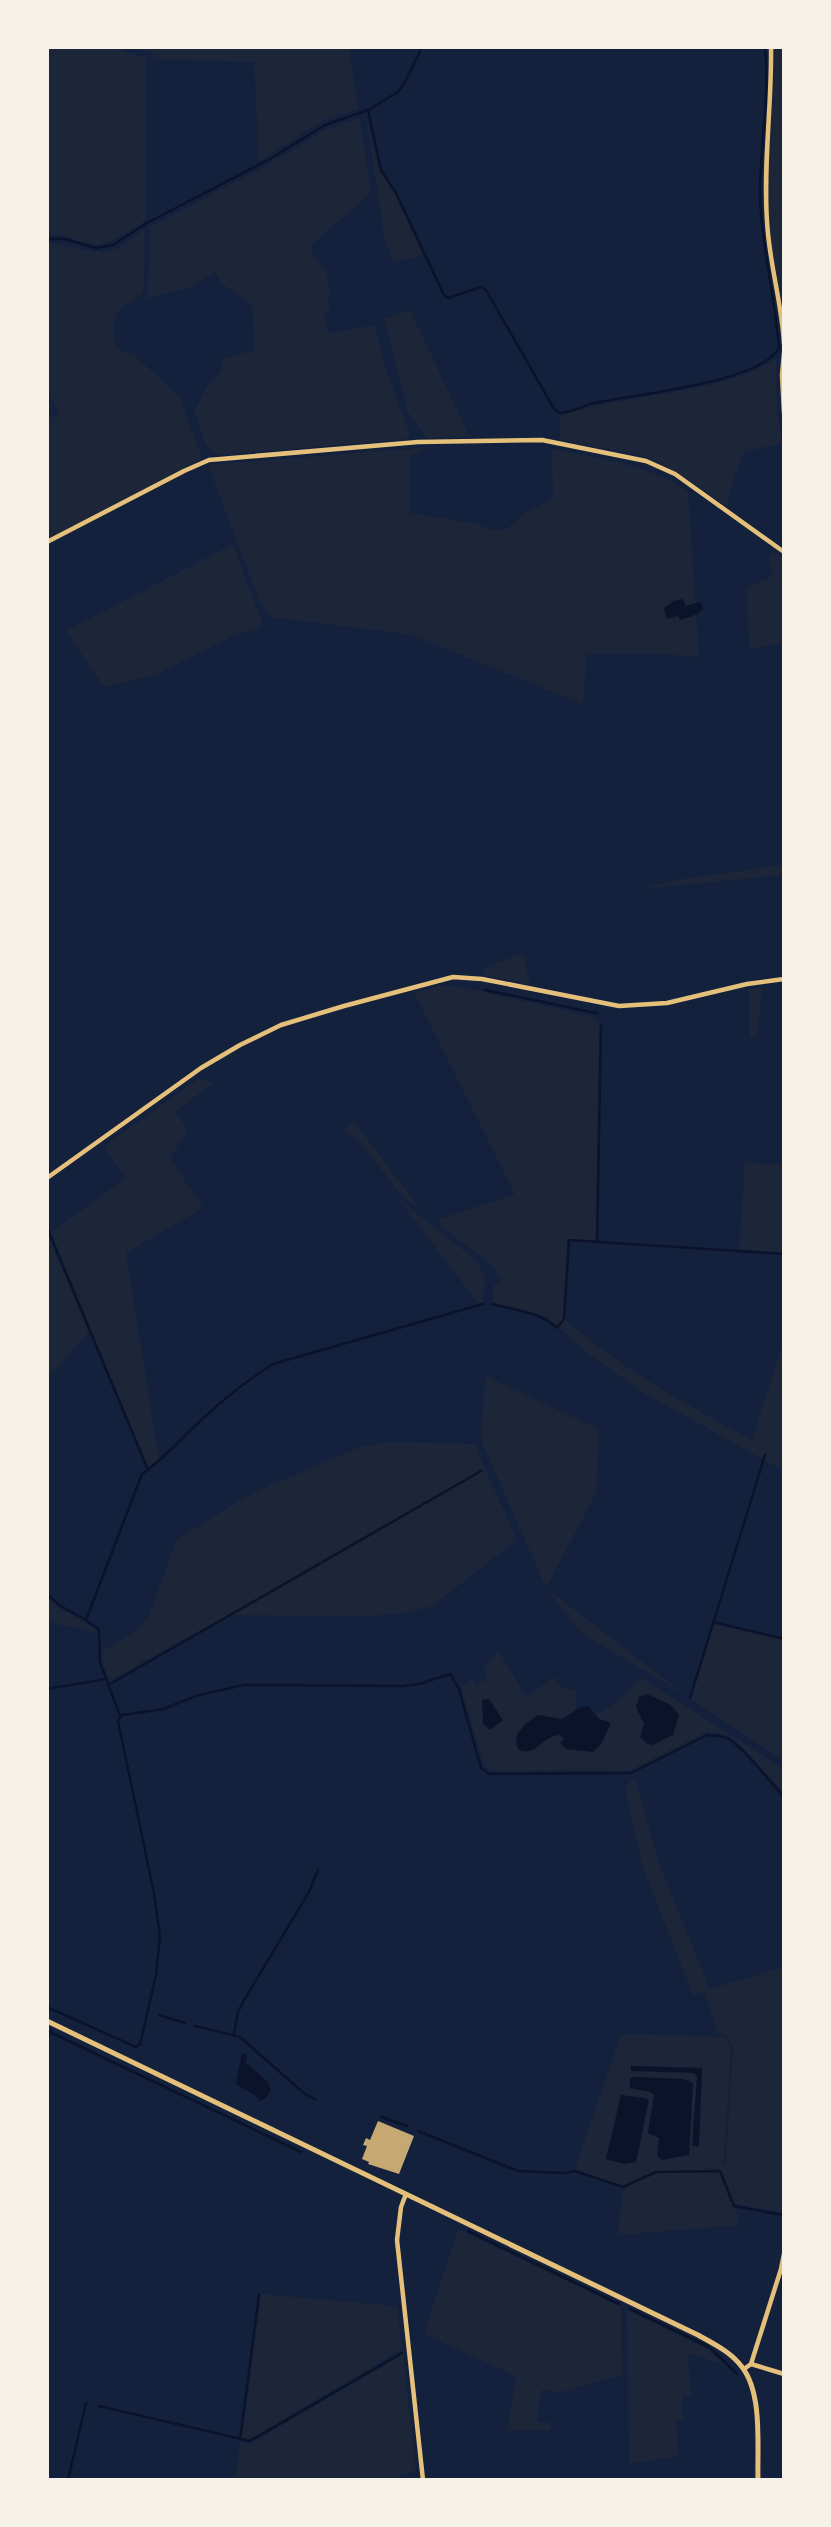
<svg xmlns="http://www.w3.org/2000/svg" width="831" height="2527" font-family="Roboto,sans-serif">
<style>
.green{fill:#1d2539;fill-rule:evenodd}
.water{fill:#0b132b}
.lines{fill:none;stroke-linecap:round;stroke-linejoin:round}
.stream{stroke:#0b132b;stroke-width:2.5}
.building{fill:#c6a872}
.minor{stroke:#e5c07b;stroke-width:4.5}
.tertiary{stroke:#e5c07b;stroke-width:5}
</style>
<rect width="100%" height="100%" fill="#14213d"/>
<!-- green -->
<path class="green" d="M47 47H122L123 52 146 58V220C129 231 110 247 89 244 73 241 70 233 51 236L47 234Z
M131 47H349L358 109 324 120 259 161 254 62 153 59V53Z
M773 47 784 49V315C777 274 768 234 768 192 768 144 775 96 773 47Z
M366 115 379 171 389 181 423 255 393 262 385 241Z
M360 118 371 193 311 245 312 254 326 271 331 296 328 297 330 310 324 312 328 333 375 325 386 369 410 435 406 439 219 455 206 445 194 411 209 383 221 372 222 359 255 350 252 305 221 283 215 272 190 287 147 299 150 227 268 165 323 131Z
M145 229 144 288 139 297 123 307 116 315 113 325 115 345 121 351 134 355 180 397 202 459 47 539V419L59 414 47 389V243C68 244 99 258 118 248 127 243 136 235 145 229Z
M410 310 470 437 427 438 408 412 384 319Z
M776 357 777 409 782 443 744 452 735 474 727 506 662 463 644 456 560 440V417C570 413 580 409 591 407 637 395 743 388 776 357Z
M430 447 410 456V513L478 524 494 531 507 529 524 513 553 499 552 449C603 459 643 463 688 491L699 657 662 654H587L583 704 409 634 269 617 259 600 208 465Z
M233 544 263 625 227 639 155 675 104 687 66 631Z
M773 551 784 558V643L749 649 747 587 773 576 769 560Z
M784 865V875L639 889 677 880Z
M523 953 530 985 483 975V969Z
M439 986 460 987 594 1017 599 1027 596 1240 568 1239 563 1318C620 1368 685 1404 752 1440L784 1340V1471L644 1393 585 1351 546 1316 492 1302 494 1285 502 1281 491 1264 443 1228 437 1220 515 1194 414 992Z
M762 987 757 1037 749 1038V989Z
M198 1079 213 1083 175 1112 188 1130 170 1158 203 1208 126 1253 159 1460 148 1467 51 1232 126 1178 103 1147Z
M354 1121 423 1213 402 1196 357 1139 342 1130Z
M745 1163 784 1165V1253L739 1249Z
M398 1199 478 1262 485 1279 483 1302 478 1303Z
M47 1231 89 1332 47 1379Z
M485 1376 599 1429 596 1493 546 1588 691 1699 714 1624 784 1640V1761L691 1699 580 1632 546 1588 481 1440Z
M389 1442 474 1444 517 1540 432 1606 404 1613 371 1616 228 1615 110 1680 102 1661V1651L137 1631 149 1616 176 1540 242 1499 269 1486 360 1447Z
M47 1596 58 1607 97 1630 91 1633C76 1622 66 1633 47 1618Z
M499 1652 526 1697 555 1677 561 1687 576 1690V1710L562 1719H553L532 1752C540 1743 548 1735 560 1735L564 1739 606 1720 599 1719 595 1715 616 1703 641 1678 784 1769V1793L737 1741C727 1734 719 1733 707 1732L631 1770 490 1771 484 1764 460 1685 473 1679 476 1684 488 1679 483 1668Z
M635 1776 658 1861 710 1989 784 1967V2212L735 2204 739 2225 618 2235 623 2189 575 2169 621 2034 725 2037 731 2050 723 2166 726 2162 733 2049 727 2036 718 2033 704 1992 693 1995 642 1865 625 1788ZM633 2077 690 2080 689 2155 662 2160 657 2156 660 2138 648 2133 654 2095 630 2079Z
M458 2229 621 2307 622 2375 562 2392 541 2390 537 2421 550 2423V2430L507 2431 516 2376 424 2334Z
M261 2294 397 2306 402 2349 250 2439H242Z
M627 2310 707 2349 725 2365 688 2353 691 2396H682L683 2420 676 2421 678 2456 629 2464Z
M403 2354 416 2470 390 2480H235L240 2443 250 2444Z"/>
<!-- water -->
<path class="water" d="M683 599 686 606 699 602 702 604 703 609 698 614 680 620 678 616 667 619 664 608 674 601Z
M647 1694 671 1705 679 1715 673 1735 653 1745 646 1743 640 1737 644 1724 636 1707 639 1697Z
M489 1699 503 1720 490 1730 483 1724 482 1700Z
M588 1706 599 1719 611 1723 602 1743 593 1752 566 1749 560 1743 564 1739 560 1735C542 1736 536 1757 519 1750 510 1734 526 1723 538 1715L562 1719 581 1707Z
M242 2053 247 2055 246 2063 268 2082 271 2090 266 2098 260 2101C252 2090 243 2091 236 2083Z
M631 2066 702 2068 699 2146H692L697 2076 693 2073 631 2071Z
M633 2077 683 2079 693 2083 689 2155 662 2160 657 2156 659 2138 648 2133 654 2095 651 2092 630 2088V2079Z
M621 2095 645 2098 649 2100 636 2162 624 2164 606 2159Z"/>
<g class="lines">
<!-- stream -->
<path class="stream" d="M765 47C770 96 760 144 760 193 761 245 775 296 779 348
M368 110 381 170 396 193 444 295 448 298 481 287 486 290 553 407 559 413C572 413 583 405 595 403 635 394 760 383 779 348
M47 239H64L96 248 113 245 147 223 268 160 325 125 368 110 398 92 404 84 422 47
M485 990 596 1013
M47 1228 148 1470
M597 1242 601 1026
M492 1304C514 1310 540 1312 557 1328L564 1319 569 1240 784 1254
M47 1594 59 1605 86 1620
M713 1622 784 1639
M110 1684 481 1471
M47 1689 106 1679
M690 1698 765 1455
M120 1716 100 1662 99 1630 86 1620 142 1474C162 1460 177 1443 195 1426 218 1404 246 1381 273 1364L483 1304
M47 2007 136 2047 140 2044 156 1975 160 1936 154 1893 118 1721 122 1715 163 1709 199 1695 244 1685 403 1686 419 1684 450 1674 459 1689 481 1768 490 1774 631 1773 707 1735C714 1736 722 1735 729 1739 745 1749 770 1782 784 1797
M159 2015 185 2023
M195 2026 240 2037 305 2094 315 2099
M50 2032 301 2152
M234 2035 238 2012 243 2002 309 1892 318 1870
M47 2039 51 2030
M381 2117 407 2126
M418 2131 518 2171 564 2173 575 2171 623 2187 656 2172 720 2171 734 2206 783 2215
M468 2231 619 2304
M630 2309 709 2347 737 2374
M99 2406 250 2441 402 2353
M240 2440 259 2295
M68 2480 86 2403"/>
</g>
<!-- building -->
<path class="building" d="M378 2121 414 2136 399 2174 368 2164 369 2162 362 2159 367 2146 363 2145 366 2138 370 2140Z"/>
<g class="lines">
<!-- minor -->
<path class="minor" d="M771 47C772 105 763 163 767 221 769 263 782 303 784 344
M784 353 782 375 784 413
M47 542 184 471 209 460 418 442 542 440 646 461 675 474 784 552
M47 1178 201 1068 240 1045 281 1025 344 1006 453 977 482 979 619 1006 667 1003 747 984 784 979
M406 2194 401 2207 397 2240 423 2480
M751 2364 784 2374
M744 2369 751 2364 781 2269 784 2254"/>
<!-- tertiary -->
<path class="tertiary" d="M47 2021 698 2335C714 2344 731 2352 742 2367 763 2394 757 2447 758 2480"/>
</g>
<!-- border -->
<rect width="831" height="2527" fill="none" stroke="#f6f1e7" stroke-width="98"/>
</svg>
